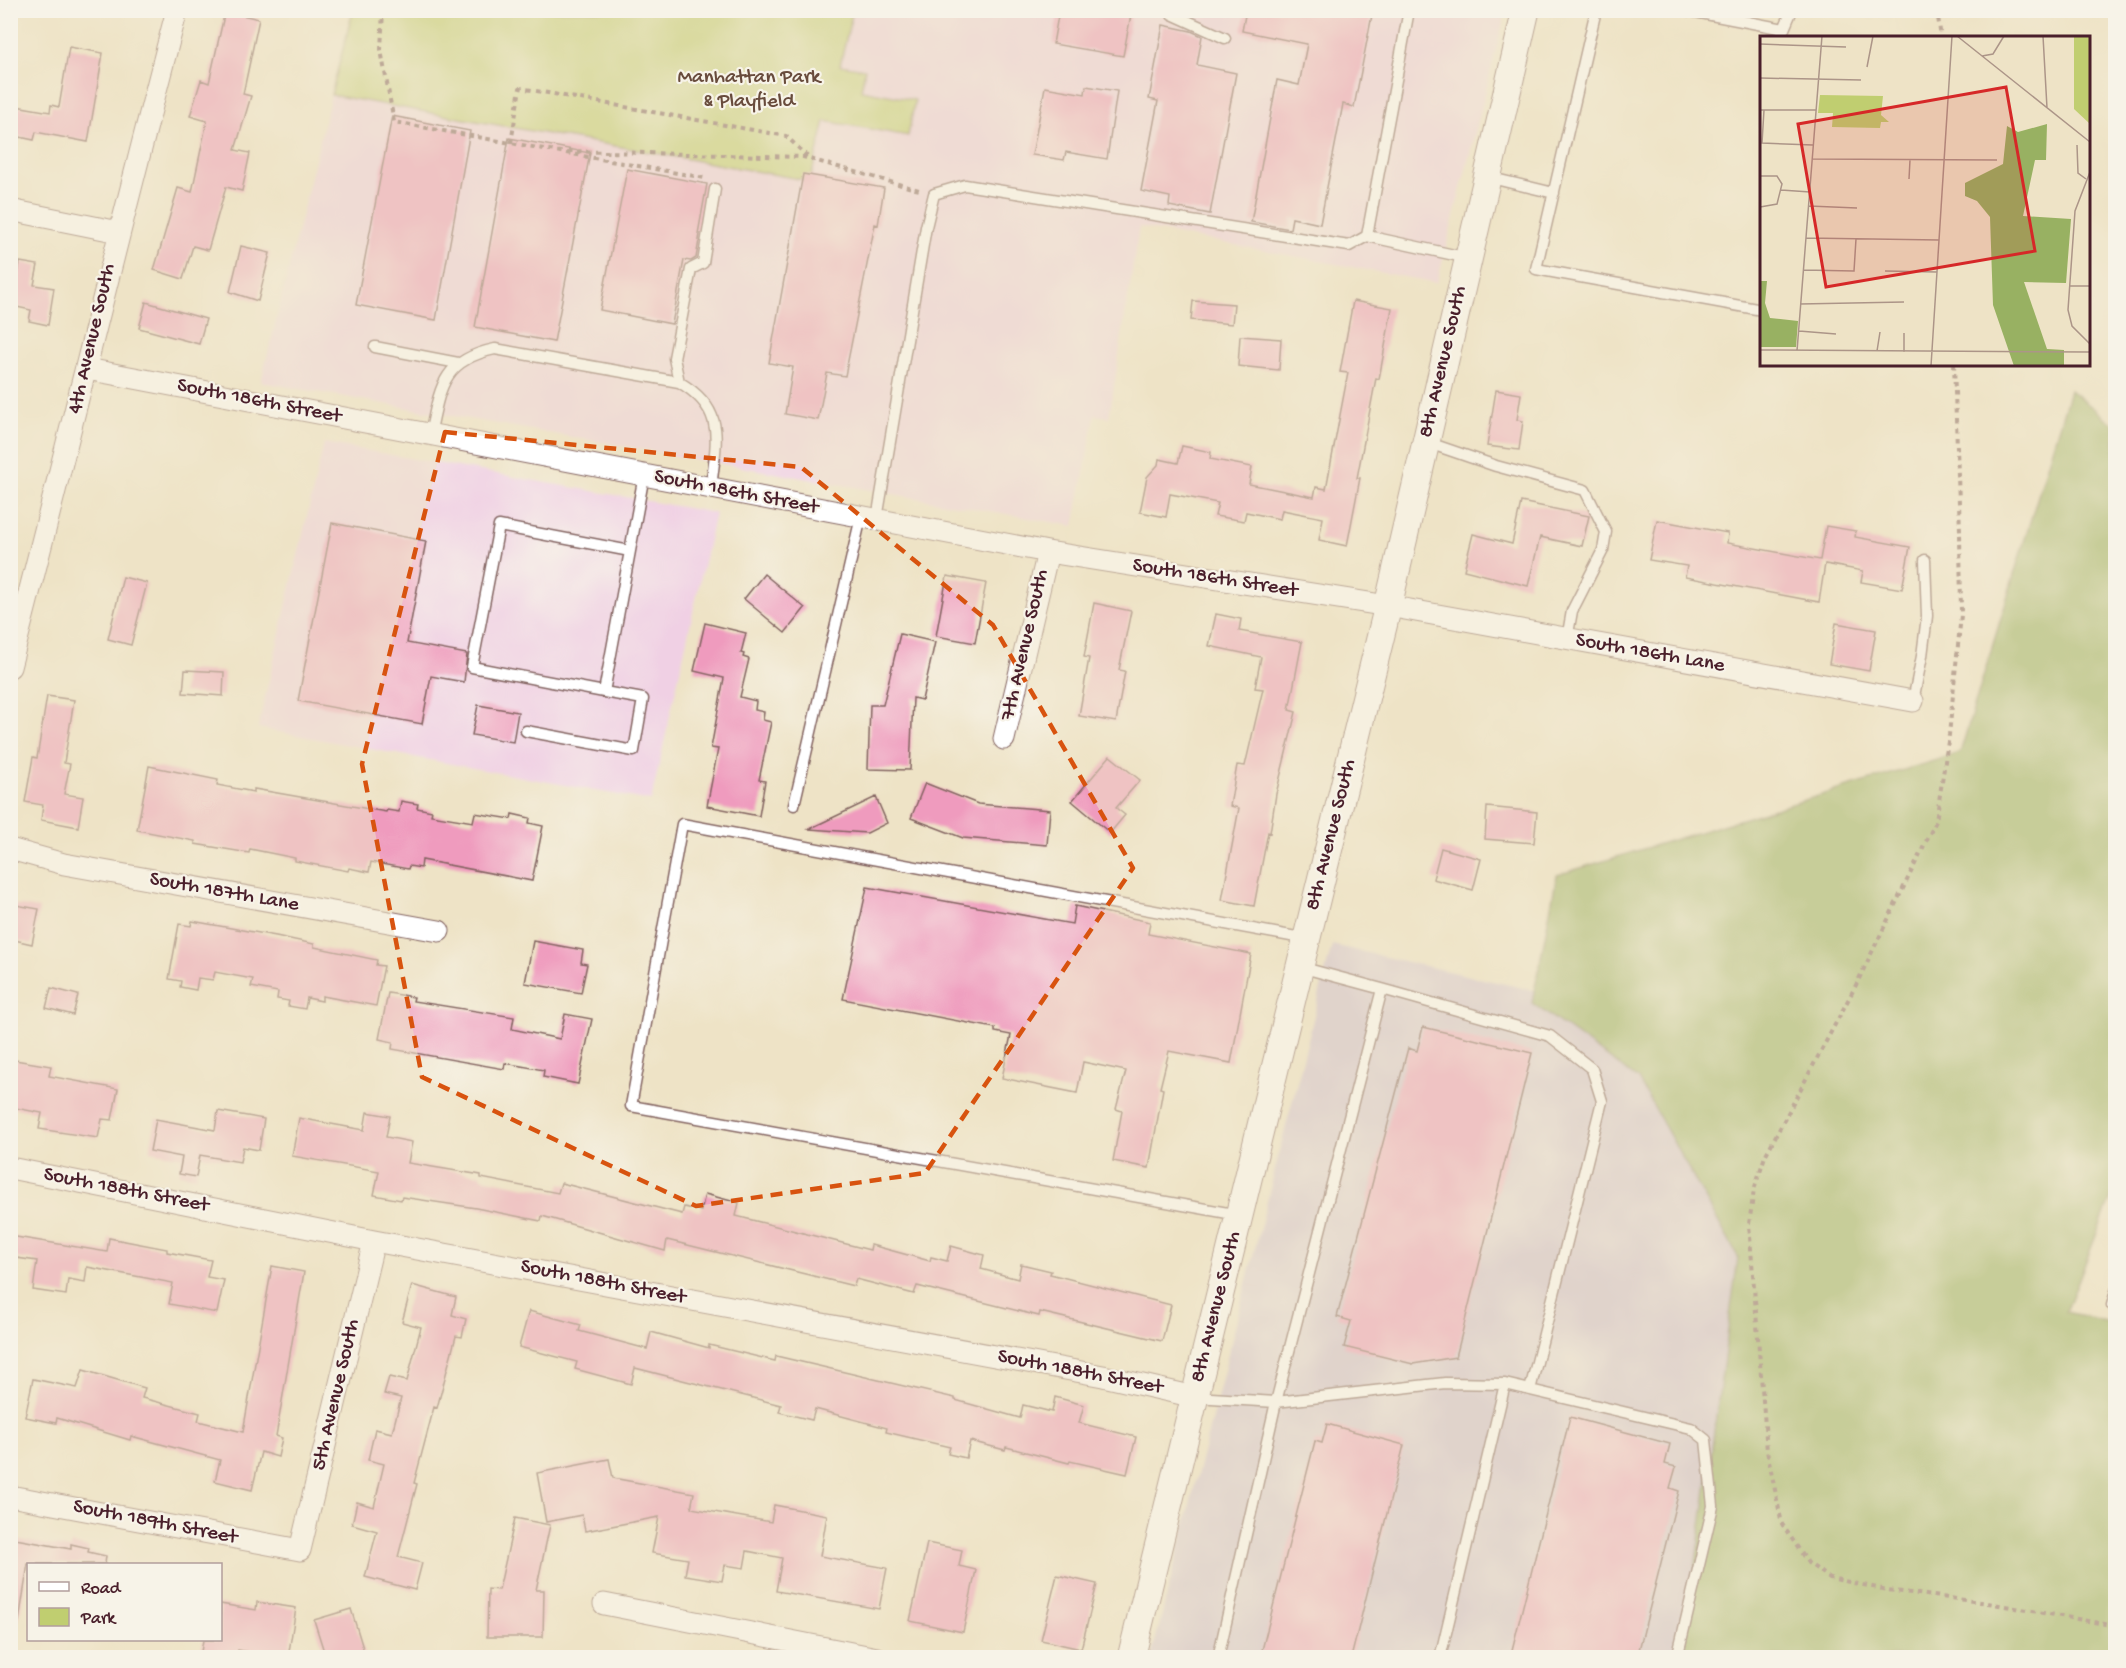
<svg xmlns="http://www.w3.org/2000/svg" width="2126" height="1668" font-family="'Gochi Hand',sans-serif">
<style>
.built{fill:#f0d0e4}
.industrial{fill:#cebed1}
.green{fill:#c0ce70;stroke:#85764e;stroke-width:1.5}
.forest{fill:#98b162;stroke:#716846;stroke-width:1.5}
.building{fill:#ef9bbe}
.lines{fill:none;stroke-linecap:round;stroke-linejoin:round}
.service-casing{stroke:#836461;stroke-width:13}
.minor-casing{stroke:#836461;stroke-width:23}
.tertiary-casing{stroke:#836461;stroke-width:29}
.path{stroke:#836461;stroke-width:4;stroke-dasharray:4.5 4.5;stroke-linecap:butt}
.service{stroke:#fff;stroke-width:10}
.minor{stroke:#fff;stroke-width:21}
.tertiary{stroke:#fff;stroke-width:27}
.marked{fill:none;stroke:#d8530f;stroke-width:4.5;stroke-dasharray:12 8;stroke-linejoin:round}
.labels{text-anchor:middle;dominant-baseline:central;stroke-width:4.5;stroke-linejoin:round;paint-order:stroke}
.park-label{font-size:21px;fill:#684b3c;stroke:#f7f3e8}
.street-label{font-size:21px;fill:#4a1f2b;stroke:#f7f3e8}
.inset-road{fill:none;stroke:#ac9588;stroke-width:1.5}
.view{fill:#d62828;fill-opacity:0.15;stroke:#d62828;stroke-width:3}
.inset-edge{fill:none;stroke:#4a1f2b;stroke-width:3}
</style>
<rect width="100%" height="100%" fill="#f7f3e8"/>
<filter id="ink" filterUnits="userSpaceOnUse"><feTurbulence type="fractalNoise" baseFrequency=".0167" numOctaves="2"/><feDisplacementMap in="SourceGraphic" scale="12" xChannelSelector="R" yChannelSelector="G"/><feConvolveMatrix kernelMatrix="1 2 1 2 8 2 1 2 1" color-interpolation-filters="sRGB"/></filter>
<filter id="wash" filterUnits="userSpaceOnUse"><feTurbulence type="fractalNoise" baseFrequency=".008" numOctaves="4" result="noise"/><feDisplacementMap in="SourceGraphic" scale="24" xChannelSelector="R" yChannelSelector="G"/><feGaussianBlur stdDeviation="1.35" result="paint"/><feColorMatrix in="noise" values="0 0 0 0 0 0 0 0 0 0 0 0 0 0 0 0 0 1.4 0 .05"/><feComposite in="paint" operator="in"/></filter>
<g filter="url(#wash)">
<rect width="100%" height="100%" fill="#eee3c6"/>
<!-- built -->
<path class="built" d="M853 11H1506L1437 283 1139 227 1109 417 1095 415 1074 526 261 382 331 95 810 181Z
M324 443 715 513 651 801 258 728Z"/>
<!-- industrial -->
<path class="industrial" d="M1332 945 1590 1003 1760 1226 1714 1657 1151 1658Z"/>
<!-- green -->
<path class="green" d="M853 10 840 65 865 69 861 90 915 100 908 136 825 121 810 181 331 95 353 11Z"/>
<!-- forest -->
<path class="forest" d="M2070 390 2115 425V1187L2066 1312 2115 1323V1657H1683L1738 1257 1638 1079 1532 1003 1557 875 1960 753Z"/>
<g id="blocks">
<!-- building -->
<path class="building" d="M1059 10H1132L1123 56 1053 44Z
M1246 10H1373L1354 107 1343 104 1320 224 1292 218 1290 229 1251 222 1277 80 1299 85 1307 44 1242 31Z
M225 11 259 19 243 94 251 96 235 150 250 153 242 191 226 187 208 250 193 246 183 279 154 270 178 188 192 192 207 121 190 116 201 80 209 83Z
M1163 25 1191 31 1202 36 1197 65 1236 73 1210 214 1169 206 1170 197 1141 191 1158 101 1149 99Z
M69 47 103 53 88 142 36 132 34 140 10 135V105L50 112 51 105 59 107Z
M1086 86 1117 91 1107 159 1066 152 1064 160 1032 155 1045 87 1085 94Z
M392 116 470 131 436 320 356 305Z
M509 138 590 153 554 342 475 327Z
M627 169 707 184 698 234H700L696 258 691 261 684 260 672 324 600 310Z
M803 174 884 188 878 225 875 224 845 376 827 373 818 420 785 414 793 367 769 363Z
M241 246 270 253 258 301 230 292Z
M20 262 38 265 34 285 54 288 48 325 29 321 31 310 12 306Z
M1193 301 1234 304 1232 324 1191 320Z
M1353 301 1392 308 1379 379 1376 378 1357 478H1360L1347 546 1319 540 1323 518 1282 510 1280 519 1246 512 1244 521 1215 516 1218 503 1170 494 1166 517 1140 512 1147 477 1158 465 1159 459 1178 463 1182 446 1211 452 1210 459 1252 467 1249 484 1314 497 1316 487 1326 489 1348 373 1340 372Z
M146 302 206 319 199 344 139 328Z
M1240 336 1281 339 1279 370 1238 366Z
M1496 390 1521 394 1517 420 1523 421 1519 450 1487 446Z
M1521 502 1589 516 1582 546 1540 537 1528 586 1464 570 1473 534 1512 544Z
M1657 520 1728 533 1727 543 1820 560 1826 526 1856 531 1855 537 1910 547 1902 589 1861 582 1863 571 1825 564 1819 602 1685 577 1687 566 1649 560Z
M332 523 426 541 407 643 467 654 464 682 431 676 422 724 298 701Z
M764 574 805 608 785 633 744 599Z
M947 576 986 583 975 643 936 636Z
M123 577 147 583 131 645 108 639Z
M1094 603 1131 611 1119 670 1125 671 1116 722 1079 716 1089 658 1084 657Z
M1216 614 1241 619 1239 631 1302 642 1289 710 1296 712 1276 794 1270 833 1268 832 1254 906 1222 900 1239 808 1230 806 1237 765 1245 766 1263 689 1255 688 1261 657 1209 646Z
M705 623 746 633 741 653 744 654 743 657 749 659 740 697 756 701 755 710 764 712 763 720 771 722 759 780 765 781 759 816 707 806 718 749 711 748 724 678 694 671Z
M1836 623 1876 630 1869 671 1829 664Z
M900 634 935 642 922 700 913 698 910 770 868 769 870 705H883Z
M185 670 224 672 223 696 183 693Z
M47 696 74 700 64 763 70 764 64 794 83 797 78 827 41 820 43 805 25 802 33 757 37 758Z
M478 705 518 712 513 742 472 735Z
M1110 756 1140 780 1116 808 1125 815 1110 833 1072 801Z
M149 766 218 780 217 785 254 792V789L386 812 387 810 399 812 401 801 418 804 417 808 432 811 431 815 473 822 475 813 511 819 512 814 530 818 529 823 543 826 532 881 422 860 421 868 409 866 408 869 371 862 369 872 349 868 348 871 295 861V858L250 849 249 853 195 844V841L137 830Z
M925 783 978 804 1050 810 1047 845 963 838 911 818Z
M876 797 887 823 867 833 809 829Z
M1487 807 1537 812 1534 843 1485 839Z
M1441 848 1481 859 1473 890 1433 879Z
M867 887 1072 924 1075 906 1150 922 1148 934 1251 954 1231 1063 1169 1051 1160 1088 1163 1089 1149 1168 1113 1161 1122 1111 1116 1109 1126 1071 1083 1062 1077 1093 1002 1078 1011 1035 995 1032V1028L843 999Z
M10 904 39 909 32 944 10 939Z
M192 921 276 936 314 944V947L377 960 376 965 384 966 376 1006 322 996V1001L307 998 305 1009 288 1006 289 1001 277 999 278 992 251 987 253 979 215 972 213 980 198 978 196 990 180 987 181 981 169 979 179 924 191 926Z
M533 941 583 950 581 963 587 964 581 993 525 983Z
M51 988 78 995 73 1015 46 1008Z
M388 993 414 997 413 1001 514 1017 512 1029 560 1039 565 1014 592 1019 578 1084 543 1077 544 1070 505 1063 504 1069 392 1049 393 1042 379 1039Z
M1423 1027 1532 1053 1456 1357 1413 1364 1344 1347 1351 1321 1337 1317 1408 1048 1417 1051Z
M15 1060 51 1066 49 1076 118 1089 112 1120 102 1119 98 1138 39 1129 42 1113 10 1107V1085Z
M218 1111 264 1119 259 1150 243 1147 240 1162 200 1155 196 1177 179 1174 182 1157 150 1151 156 1119 215 1130Z
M367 1112 390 1116 386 1137 412 1142 408 1163 481 1175V1178L558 1193 561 1183 682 1214 684 1207 701 1211 705 1194 739 1203 736 1216 870 1250 871 1245 930 1261 931 1257 947 1261 951 1246 984 1255 981 1269 1018 1279 1021 1264 1051 1271 1050 1274 1171 1305 1162 1341 1040 1312 1039 1316 917 1286 914 1294 856 1279 854 1286 667 1240 665 1251 542 1216 541 1221 476 1208 402 1197 401 1200 374 1195 379 1171 292 1156 299 1118 364 1130Z
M10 1236 107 1252 109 1238 167 1249V1252L211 1260 207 1277 224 1280 217 1313 169 1304 173 1283 87 1267 85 1282 68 1279 66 1295 33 1290 37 1261 10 1257Z
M272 1266 304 1272 276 1436 282 1438 278 1457 261 1452 252 1490 215 1481 220 1460 131 1436 130 1440 57 1418 56 1423 25 1417 33 1379 77 1388 83 1370 145 1388 142 1398 200 1413 198 1421 243 1432Z
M412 1285 456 1297 452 1315 466 1319 462 1337 456 1336 437 1408 434 1407 414 1483 417 1484 398 1557 422 1563 415 1590 365 1577 377 1531 352 1524 357 1502 374 1507 384 1464 368 1460 375 1429 392 1433 401 1398 384 1394 389 1377 407 1381 421 1327 402 1322Z
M529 1311 581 1325 579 1331 647 1349 651 1332 709 1348V1345L775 1361 776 1356 955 1398V1400L1020 1418 1023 1405 1052 1412 1055 1397 1084 1405 1079 1423 1136 1437 1127 1474 1070 1461 1069 1463 1006 1447 1005 1450 970 1441 966 1458 948 1454 950 1447 886 1432 887 1428 815 1409 812 1420 779 1412 781 1405 635 1368 631 1384 575 1369 577 1362 519 1347Z
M1570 1417 1670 1444 1665 1464 1676 1467 1670 1488 1679 1491 1637 1658H1510Z
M1327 1424 1404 1445 1351 1658H1260L1315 1441 1322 1443Z
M609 1459 613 1478 694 1493 691 1508 771 1522 774 1505 827 1515 820 1556 887 1568 879 1609 776 1591 782 1558 747 1551 744 1568 725 1565 722 1581 685 1575 688 1559 652 1553 659 1517 585 1531 582 1515 546 1522 537 1473Z
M515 1518 550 1525 536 1590H544L543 1637H487L488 1589 499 1590Z
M10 1538 71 1549V1544L89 1548 88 1552 106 1556 105 1564H28L19 1621 10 1620Z
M927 1543 962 1550 959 1566 976 1570 963 1632 910 1621Z
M1057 1575 1097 1584 1081 1649 1041 1640Z
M257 1602 296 1608 288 1658 238 1650 237 1658H200L203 1640H220V1604L256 1610Z
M351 1609 366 1658H326L314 1620Z"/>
</g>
</g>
<g filter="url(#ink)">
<use href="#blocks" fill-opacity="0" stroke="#836461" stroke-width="1.5"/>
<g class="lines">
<!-- service casing -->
<g class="service-casing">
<path id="service" d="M1172 10V14L1225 38
M1409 10 1367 236 1468 258
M1596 10 1536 269 1762 310
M1685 10 1784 29 1792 10
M1487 177 1554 193
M375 347 458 363
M679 382 674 358 691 269 703 263 715 189
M430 435C440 388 442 360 495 349L679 382C727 410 716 440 711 488
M1426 442 1496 466 1585 490 1606 532 1603 550 1572 611 1567 639
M877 519 926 227 934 194 965 185 1349 246 1367 236
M604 692 472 667 499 526 630 551
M1913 701 1922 656 1927 616 1925 560
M526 731 634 751 643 699 604 692 644 475
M794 805 861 517
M1382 989 1550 1036 1592 1069 1602 1101 1530 1390
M1239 1215 631 1106 682 824 1307 939
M2112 1305 2116 1291
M1195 1397 1276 1402 1445 1383 1505 1384 1691 1428 1706 1440 1713 1506 1677 1658
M1218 1658 1276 1402 1382 989 1300 967
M1440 1658 1505 1384"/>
</g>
<!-- minor casing -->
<g class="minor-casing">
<path id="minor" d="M10 210 119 232
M87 369 1048 552 1388 606 1913 701
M10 667C67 448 119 229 177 10
M1004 739 1048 552
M10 849 64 864 439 931
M10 1168 374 1241 1103 1376 1195 1397
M10 1496 300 1550 374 1241
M604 1604 877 1658"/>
</g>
<!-- tertiary casing -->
<g class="tertiary-casing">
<path id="tertiary" d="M1131 1658 1388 606 1526 10"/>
</g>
<!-- path -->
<path class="path" d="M383 10 381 50 394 122 705 178
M1937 10 1941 38
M511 143 520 88 786 136 808 157
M568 151 803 157 919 190
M1954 364 1960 531 1961 615 1949 735 1936 821 1855 987 1765 1156 1754 1190 1749 1224 1767 1451 1782 1524 1808 1563 1830 1578 1887 1590 1988 1603 2116 1626"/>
<!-- service -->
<use href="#service" class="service"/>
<!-- minor -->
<use href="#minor" class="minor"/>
<!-- tertiary -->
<use href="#tertiary" class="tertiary"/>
</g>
</g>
<!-- marked area -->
<path d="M0 0H2126V1668H0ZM445 432 801 467 993 625 1133 868 925 1173 696 1206 422 1077 362 764Z" fill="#eee3c6" fill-opacity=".55" fill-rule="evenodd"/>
<path class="marked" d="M445 432 801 467 993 625 1133 868 925 1173 696 1206 422 1077 362 764Z"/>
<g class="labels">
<!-- park labels -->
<g class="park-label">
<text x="749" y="78">Manhattan Park<tspan x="749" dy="24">&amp; Playfield</tspan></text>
</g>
<!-- street labels -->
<g class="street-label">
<text transform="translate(93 339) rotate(-77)">4th Avenue South</text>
<text transform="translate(1444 362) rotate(-77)">8th Avenue South</text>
<text transform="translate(259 402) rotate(11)">South 186th Street</text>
<text transform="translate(736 493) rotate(11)">South 186th Street</text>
<text transform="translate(1215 579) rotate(9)">South 186th Street</text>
<text transform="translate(1026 645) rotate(-77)">7th Avenue South</text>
<text transform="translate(1650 654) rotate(10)">South 186th Lane</text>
<text transform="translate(1332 835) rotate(-76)">8th Avenue South</text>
<text transform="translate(224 893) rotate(10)">South 187th Lane</text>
<text transform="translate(126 1191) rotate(11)">South 188th Street</text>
<text transform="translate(603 1283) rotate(11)">South 188th Street</text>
<text transform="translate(1217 1307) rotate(-76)">8th Avenue South</text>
<text transform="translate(1080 1373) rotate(11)">South 188th Street</text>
<text transform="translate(337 1395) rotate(-77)">5th Avenue South</text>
<text transform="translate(155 1523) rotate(11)">South 189th Street</text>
</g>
</g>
<!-- overview -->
<g transform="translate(1760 36)">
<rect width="330" height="330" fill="#eee3c6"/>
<path d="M314 0H330V88L314 73ZM60 59 123 60 121 79 129 86H121L120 92 72 91 73 77H58Z" fill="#c0ce70"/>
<path d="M287 88 286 124H275L263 180 311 183 306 247 264 246 287 313 304 314V330H254L233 269 230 181 217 165 205 160V147L243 128 247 90 258 96ZM0 245H7L5 267 10 282 38 285 36 311H0Z" fill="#98b162"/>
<path class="inset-road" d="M197 0 330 106M283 0 287 72M0 8 86 11M222 20 233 18 244 0M107 31 113 0M0 42 101 44M0 74H56M4 74 2 107 53 109M317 109 318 137 326 143M53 123 237 124M330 136 315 175 308 274 312 290 330 308M0 140H17L22 148 17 168 0 171M149 143 150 124M21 154 50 156M49 170 97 172M46 202 179 204M43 234 94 235 96 203M125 235 177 236M310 250H330M40 268 144 266M39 295 76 298M0 314 330 316M37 315 62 0M117 315 120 296M144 316V297M171 330 192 0"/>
<path class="view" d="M246 51 275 215 66 251 38 88Z"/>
<rect width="330" height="330" class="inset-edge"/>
</g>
<!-- margin -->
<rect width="2126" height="1668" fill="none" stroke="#f7f3e8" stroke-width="36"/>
<!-- legend -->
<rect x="27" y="1563" width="195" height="78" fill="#f7f3e8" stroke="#b29e9c" stroke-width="1.5"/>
<rect x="39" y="1582" width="30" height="9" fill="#ffffff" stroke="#b29e9c" stroke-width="1.5"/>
<text x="81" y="1593" font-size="18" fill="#4a1f2b">Road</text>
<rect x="39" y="1608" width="30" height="18" fill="#c0ce70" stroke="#b29e9c" stroke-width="1.5"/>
<text x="81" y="1623" font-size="18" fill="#4a1f2b">Park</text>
</svg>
